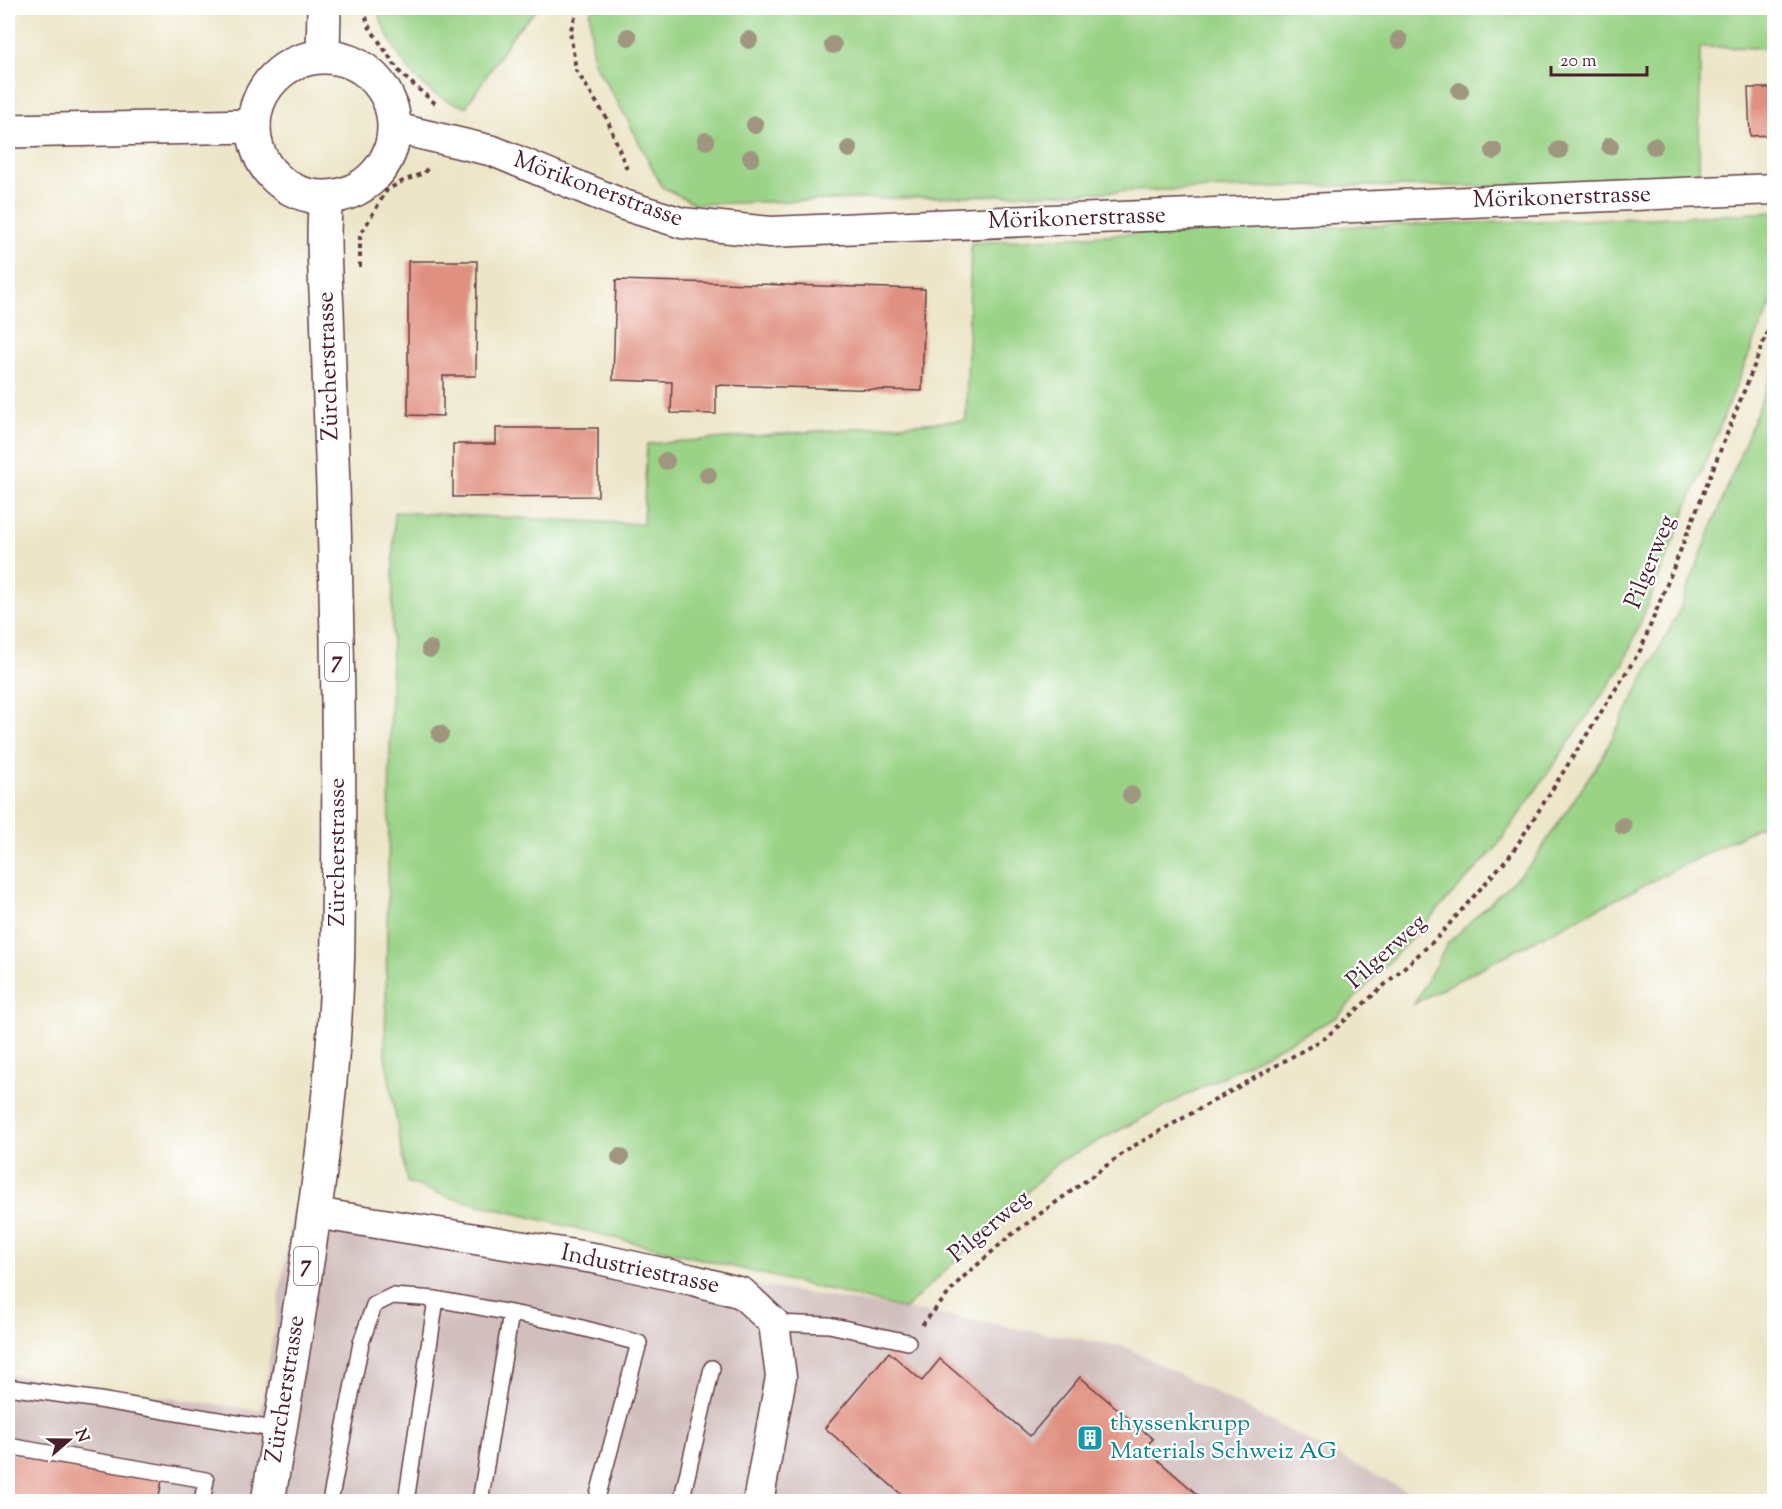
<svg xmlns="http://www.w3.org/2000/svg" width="1782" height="1509" font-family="'Sorts Mill Goudy',serif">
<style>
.industrial{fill:#d1bfbd}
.green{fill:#9ad386;stroke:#727958;stroke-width:1.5}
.building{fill:#e09080}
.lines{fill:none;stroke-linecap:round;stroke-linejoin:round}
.service-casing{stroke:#623d42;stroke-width:18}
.minor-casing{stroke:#623d42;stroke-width:33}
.tertiary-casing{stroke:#623d42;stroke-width:36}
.primary-casing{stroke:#623d42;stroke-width:36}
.path{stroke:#623d42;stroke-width:4;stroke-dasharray:4.5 4.5;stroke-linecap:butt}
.service{stroke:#fff;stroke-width:15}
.minor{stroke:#fff;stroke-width:30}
.tertiary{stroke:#fff;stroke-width:33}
.primary{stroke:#fff;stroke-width:33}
.tree{fill:#a09680}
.labels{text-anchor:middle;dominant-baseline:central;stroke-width:4.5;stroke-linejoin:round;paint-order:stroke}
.shield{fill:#fff;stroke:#80626b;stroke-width:1.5}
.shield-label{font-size:22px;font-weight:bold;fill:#4a1f2b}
.street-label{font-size:24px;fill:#4a1f2b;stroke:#fff}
.culture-label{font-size:24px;fill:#0d838f;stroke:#fff;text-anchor:start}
</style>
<rect width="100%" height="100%" fill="#fff"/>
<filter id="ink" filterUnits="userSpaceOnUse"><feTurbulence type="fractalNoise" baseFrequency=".0167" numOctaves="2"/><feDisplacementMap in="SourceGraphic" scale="12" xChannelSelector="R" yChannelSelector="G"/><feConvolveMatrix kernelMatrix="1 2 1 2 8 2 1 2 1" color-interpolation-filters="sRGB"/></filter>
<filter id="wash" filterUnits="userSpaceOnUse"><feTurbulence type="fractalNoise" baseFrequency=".008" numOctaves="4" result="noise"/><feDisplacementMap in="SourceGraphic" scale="24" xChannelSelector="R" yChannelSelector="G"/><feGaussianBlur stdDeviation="1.35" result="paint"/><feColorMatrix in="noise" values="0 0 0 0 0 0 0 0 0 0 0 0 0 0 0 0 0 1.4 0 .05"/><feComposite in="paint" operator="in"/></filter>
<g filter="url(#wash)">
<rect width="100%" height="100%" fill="#ece5c7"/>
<!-- industrial -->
<path class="industrial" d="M293 1211 905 1309 1126 1347 1426 1501 8 1502V1374L261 1411Z"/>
<!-- green -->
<path class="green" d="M376 8H539L515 32 466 107C459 105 451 102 444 99 409 82 389 42 376 8Z
M593 8H1774V48L1700 47 1699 187 1308 186 695 204 662 187 625 115 593 61 590 13Z
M1774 212V298L1754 342 1624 663 1495 849 1337 1017 1058 1162 905 1309 448 1197 407 1182 385 1055 394 512 643 524 647 444 966 420 971 243 1157 232 1679 217Z
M1774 368V819L1475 971 1414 1004 1448 943 1532 863 1601 759 1679 611Z"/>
<g id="blocks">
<!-- building -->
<path class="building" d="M1748 88H1774V135L1750 136Z
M408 261H477L476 376H443V416L408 415Z
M616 280 925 289 922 391 716 385V414L671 413 672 382 613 380Z
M496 428H598V496L453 497V444H496Z
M889 1352 922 1381 940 1359 1030 1436 1080 1377 1153 1439 1144 1448 1206 1502H910L825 1428Z
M8 1454 162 1480 158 1502H8Z"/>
</g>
</g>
<g filter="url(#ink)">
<use href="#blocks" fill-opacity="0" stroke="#623d42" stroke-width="1.5"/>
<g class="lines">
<!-- service casing -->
<g class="service-casing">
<path id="service" d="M774 1323 829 1325 908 1342
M8 1387 99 1400 279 1430
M8 1446 206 1480 202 1502
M330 1502 361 1343 374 1305 392 1296 436 1299 559 1322 639 1343 596 1502
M406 1502 436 1299
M480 1502 511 1313
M681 1502 712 1368"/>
</g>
<!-- minor casing -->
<g class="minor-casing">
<path id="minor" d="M395 128 493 151 624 205 682 223 771 232 1774 189
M315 1213 599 1259 693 1280 742 1293 774 1323 781 1377 758 1502"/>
</g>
<!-- tertiary casing -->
<g class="tertiary-casing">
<path id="tertiary" d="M8 131 254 126"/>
</g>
<!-- primary casing -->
<g class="primary-casing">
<path id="primary" d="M323 56 324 8
M254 127a70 70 0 1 1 140 0a70 70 0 1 1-140 0Z
M268 1502C298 1313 336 1126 338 934 340 785 338 636 333 487 331 428 329 369 327 310 325 272 322 235 326 198"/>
</g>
<!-- path -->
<path class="path" d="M364 8 368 25 401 74 437 105
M578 8 570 32 576 70 607 119 628 172
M360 267V235L387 190 403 181 424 173 429 166
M922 1325 960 1280 1011 1235 1132 1147 1325 1038 1436 939 1512 853 1641 649 1774 316"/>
<!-- service -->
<use href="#service" class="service"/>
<!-- minor -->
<use href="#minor" class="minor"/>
<!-- tertiary -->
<use href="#tertiary" class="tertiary"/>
<!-- primary -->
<use href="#primary" class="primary"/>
</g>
<!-- trees -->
<g class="tree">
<circle cx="628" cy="37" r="9"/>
<circle cx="749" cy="40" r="9"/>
<circle cx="1399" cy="40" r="9"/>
<circle cx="833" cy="45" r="9"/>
<circle cx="1460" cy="91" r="9"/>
<circle cx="755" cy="125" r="9"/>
<circle cx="706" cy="141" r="9"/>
<circle cx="1610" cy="146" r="9"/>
<circle cx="1654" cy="146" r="9"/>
<circle cx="849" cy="149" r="9"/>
<circle cx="1559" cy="150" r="9"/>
<circle cx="1494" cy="151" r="9"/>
<circle cx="751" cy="158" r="9"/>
<circle cx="666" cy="461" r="9"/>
<circle cx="708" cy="475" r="9"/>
<circle cx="430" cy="649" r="9"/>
<circle cx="440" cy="734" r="9"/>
<circle cx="1131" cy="795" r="9"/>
<circle cx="1623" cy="826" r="9"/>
<circle cx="620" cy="1157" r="9"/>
</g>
</g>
<!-- icons -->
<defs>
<g id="building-square" transform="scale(1.35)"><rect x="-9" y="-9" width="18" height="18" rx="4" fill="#0f9aa8" stroke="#fff"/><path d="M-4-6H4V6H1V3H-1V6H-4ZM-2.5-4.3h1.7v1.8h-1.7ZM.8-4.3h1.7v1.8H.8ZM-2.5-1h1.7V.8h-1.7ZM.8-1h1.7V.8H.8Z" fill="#fff"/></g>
</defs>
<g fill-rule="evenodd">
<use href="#building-square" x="1090" y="1438"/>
</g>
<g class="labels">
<!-- shield labels -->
<g class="shield">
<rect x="325" y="643" width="24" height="38" rx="4.5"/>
<rect x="294" y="1247" width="24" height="38" rx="4.5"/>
</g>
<g class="shield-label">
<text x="337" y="662">7</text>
<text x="306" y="1266">7</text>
</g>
<!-- street labels -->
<g class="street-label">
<text transform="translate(598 190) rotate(20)">Mörikonerstrasse</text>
<text transform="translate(1562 198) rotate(-2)">Mörikonerstrasse</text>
<text transform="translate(1077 219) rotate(-2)">Mörikonerstrasse</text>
<text transform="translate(329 366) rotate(-92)">Zürcherstrasse</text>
<text transform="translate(1651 562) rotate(-68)">Pilgerweg</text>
<text transform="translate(338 852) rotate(-90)">Zürcherstrasse</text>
<text transform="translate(1387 952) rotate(-42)">Pilgerweg</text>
<text transform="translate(990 1227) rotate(-40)">Pilgerweg</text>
<text transform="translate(640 1270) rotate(12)">Industriestrasse</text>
<text transform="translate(286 1389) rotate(-81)">Zürcherstrasse</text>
</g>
<!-- culture labels -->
<g class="culture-label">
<text x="1110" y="1424">thyssenkrupp<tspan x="1110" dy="28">Materials Schweiz AG</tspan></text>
</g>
</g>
<!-- margin -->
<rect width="1782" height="1509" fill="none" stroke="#fff" stroke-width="30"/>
<!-- north arrow -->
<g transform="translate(69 1440) rotate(70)" stroke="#ffffff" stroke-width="4.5" paint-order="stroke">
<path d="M0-4.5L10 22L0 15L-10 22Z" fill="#4a1f2b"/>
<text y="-9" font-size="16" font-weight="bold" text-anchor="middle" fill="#4a1f2b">N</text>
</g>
<!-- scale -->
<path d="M1551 66v9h96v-9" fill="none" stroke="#4a1f2b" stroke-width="3"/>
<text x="1560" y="66" font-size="18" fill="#4a1f2b" stroke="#ffffff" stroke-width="4.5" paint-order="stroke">20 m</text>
</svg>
